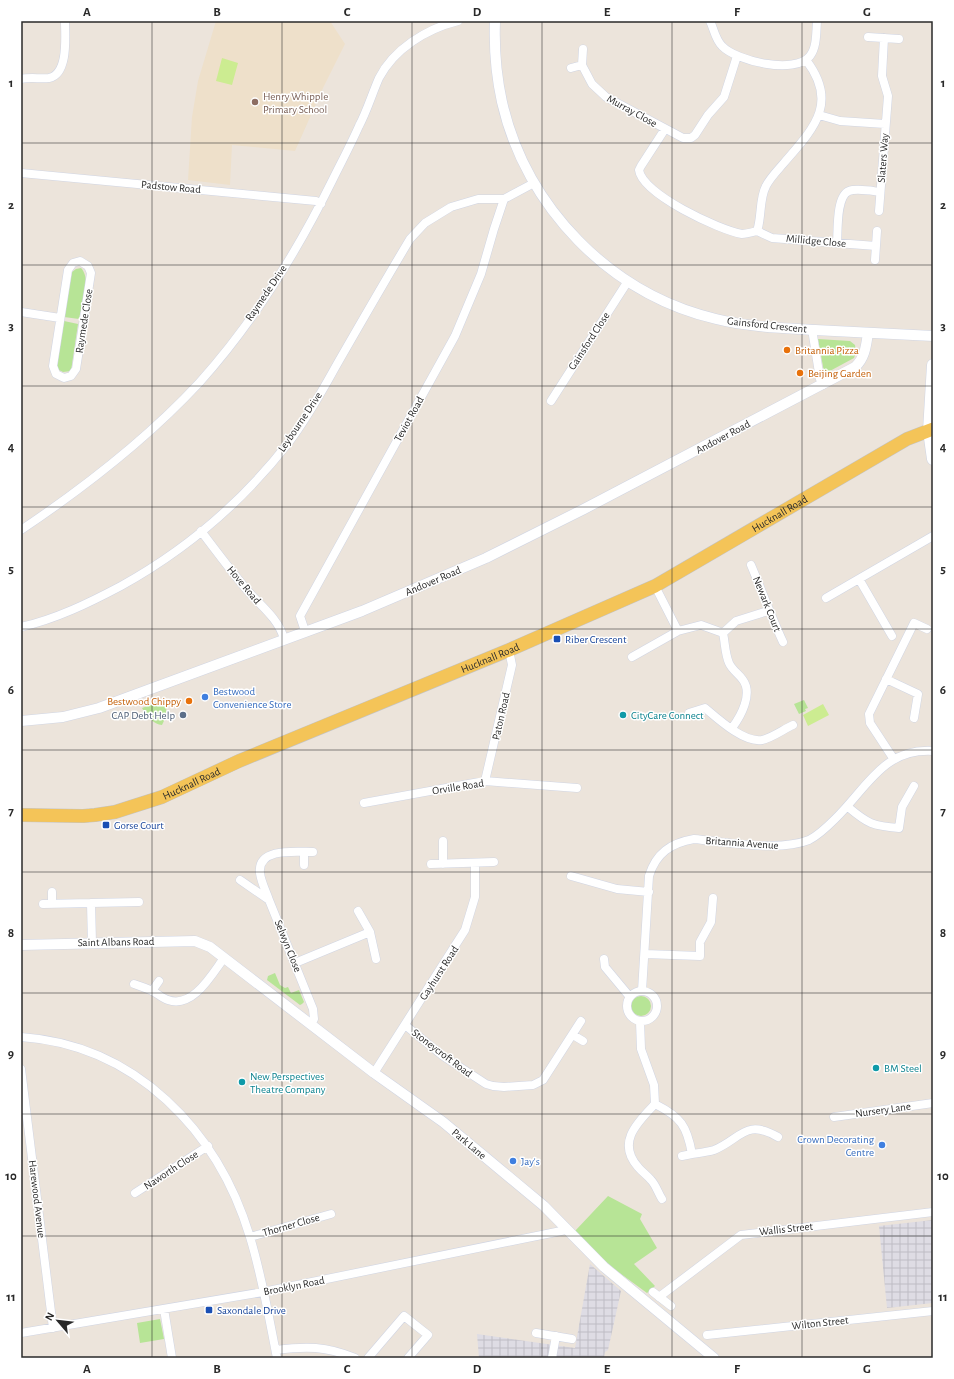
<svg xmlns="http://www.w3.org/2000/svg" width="954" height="1379" font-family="'Alegreya Sans',sans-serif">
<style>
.industrial{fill:url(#industrial-grid)}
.education{fill:#eee0ca}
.grass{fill:#b7e496}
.pitch{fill:#ccec91}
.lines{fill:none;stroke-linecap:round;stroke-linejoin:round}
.minor-casing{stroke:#d0d5e3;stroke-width:9}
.tertiary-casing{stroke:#d0d5e3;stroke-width:11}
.secondary-casing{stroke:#d0d5e3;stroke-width:13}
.primary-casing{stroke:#c3c3c3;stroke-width:14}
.minor{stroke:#fff;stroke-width:8}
.tertiary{stroke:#fff;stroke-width:10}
.secondary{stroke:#fff;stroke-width:12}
.primary{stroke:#f4c458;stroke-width:13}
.grid{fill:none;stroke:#2a2a2a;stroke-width:1;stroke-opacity:0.55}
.education-dot{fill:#8d6e63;stroke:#fff;stroke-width:1.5}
.food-dot{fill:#e8710a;stroke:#fff;stroke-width:1.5}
.transit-dot{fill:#1a4fb4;stroke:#fff;stroke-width:1.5}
.shop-dot{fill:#3f7fe0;stroke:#fff;stroke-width:1.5}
.service-dot{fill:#5c6f8a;stroke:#fff;stroke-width:1.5}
.culture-dot{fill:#0f9aa8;stroke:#fff;stroke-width:1.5}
.labels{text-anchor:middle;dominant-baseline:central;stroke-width:3;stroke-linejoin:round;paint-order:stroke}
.education-label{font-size:11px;fill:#785e54;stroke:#fff;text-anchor:start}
.street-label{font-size:11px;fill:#2a2a2a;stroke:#fff}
.food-label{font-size:11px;fill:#c56008;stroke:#fff;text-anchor:start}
.transit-label{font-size:11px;fill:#164399;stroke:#fff;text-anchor:start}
.shop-label{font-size:11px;fill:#366cbe;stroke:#fff;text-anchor:start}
.service-label{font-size:11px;fill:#4e5e75;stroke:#fff;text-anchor:end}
.culture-label{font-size:11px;fill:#0d838f;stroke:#fff;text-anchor:start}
.neatline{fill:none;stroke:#2a2a2a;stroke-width:1.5}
.grid-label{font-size:13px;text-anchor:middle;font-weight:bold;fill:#2a2a2a}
</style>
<defs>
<pattern id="industrial-grid" width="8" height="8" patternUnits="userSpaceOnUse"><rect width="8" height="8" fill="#dedce4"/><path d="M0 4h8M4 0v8" fill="none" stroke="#bfbdc4"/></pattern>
</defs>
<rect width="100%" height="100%" fill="#ece4db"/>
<!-- industrial -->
<path class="industrial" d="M933 1220V1303L887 1308 879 1226Z
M590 1264 621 1291 608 1350 605 1352 604 1358H479L477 1334 575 1348Z"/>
<!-- education -->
<path class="education" d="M216 21H330L345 44 323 88 295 151 232 145 230 185 188 180 192 117 198 81Z"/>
<!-- grass -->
<path class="grass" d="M81 268C92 280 82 305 79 319L64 317 72 272 76 269Z
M64 321 78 324 71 371 63 372 57 369V365Z
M818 339 850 341 855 345 856 352 854 358 828 372H824Z
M165 700C168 707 166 718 162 725 154 725 146 715 142 708L153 704 154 706 158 705V702Z
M804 700 808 708 805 709 806 711 799 714 794 704Z
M275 973 280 985 285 988 288 987 291 993 299 990 304 1002 302 1004 300 1005 267 980 268 976Z
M631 1006a10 10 0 1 1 20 0a10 10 0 1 1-20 0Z
M608 1196 642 1214 640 1219 657 1248 634 1264 655 1286 647 1293 606 1263 575 1231Z
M160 1319 164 1339 140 1343 137 1323Z"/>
<!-- pitch -->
<path class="pitch" d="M222 58 238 63 232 85 216 81Z
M823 704 829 715 808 726 803 715Z"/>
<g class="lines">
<!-- minor casing -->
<g class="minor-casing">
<path id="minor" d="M710 21C714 29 715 39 722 46 736 61 795 75 810 56 817 47 816 33 817 21
M868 37 899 39
M583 49 582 65 592 84 606 97 683 138H691L695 135 708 115 724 97 737 56
M571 68 582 65
M21 79C30 77 40 79 49 78 69 74 65 35 65 21
M819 115 840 121 885 124
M665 129 641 166 639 170C642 194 719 230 742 234 747 234 753 232 757 231 762 217 759 199 766 186 770 178 777 171 783 164 812 130 840 104 806 60
M21 173 316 201 321 204
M879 211 888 96 882 76 884 38
M757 231 772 238 876 246
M837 243C838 230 836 196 849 191 857 188 872 191 880 192
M875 260 877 231
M80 261 88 266 91 273 76 369 71 376 64 378 56 374 53 366 68 270 73 263Z
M21 312 60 318
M812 329 820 379 823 385
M551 401 628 281
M21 530C85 487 146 440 199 383 254 322 297 252 333 179 342 161 351 144 359 126 367 111 372 94 379 78 394 49 426 29 458 21
M201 531C216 551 231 571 247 590 260 605 279 619 284 639
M751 565C762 591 771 616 783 642
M859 579 892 636
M655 586 678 631
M826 598 933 536
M21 627C56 619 89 603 121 586 186 550 244 500 289 442 309 416 324 387 340 359 363 319 386 279 410 239L425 223 451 207 478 199H504L534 183
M305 631 300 616 455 336 481 274 494 229 504 199
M632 657 678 631 701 625 723 633
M886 679 918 694 914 718
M689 713 705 708C718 719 744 743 762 740 772 738 784 729 793 725
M732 728C741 716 753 694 743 680 739 674 732 670 729 663 725 654 725 642 723 633L736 621 768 611
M893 758 870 723 869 714 914 623 927 629
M485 781 512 665 509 650
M364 803 485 781 577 788
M848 807C868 824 873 826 899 828L902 807 914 786
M443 841V864
M431 864 494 862
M304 865V852
M571 876 617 889 649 892
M240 880 269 900 313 1009 314 1019 311 1024
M52 892V904
M269 900C266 891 261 882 260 873 257 847 297 852 313 852
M91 903 92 943
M43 904 139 902
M358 911 370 932 376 959
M645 954 700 956V942L711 922 713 898
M604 959 605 967 630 997
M295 963 370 932
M134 984C140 986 146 988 152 991 157 993 162 998 168 1000 193 1009 212 974 224 958
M152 991 159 981
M642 991 649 876C656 853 671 843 694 839 727 842 779 852 809 840 819 835 827 827 835 819 867 788 883 748 933 751
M627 1006a15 15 0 1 1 30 0a15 15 0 1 1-30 0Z
M640 1021 641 1049 654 1085 655 1104C638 1122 616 1142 638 1167 642 1172 647 1175 651 1180 656 1185 658 1193 662 1199
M405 1025 443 1056 486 1084 493 1086 504 1087 533 1085 543 1080 581 1021
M573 1035 583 1041
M21 1037C136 1045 218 1131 250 1237 262 1276 269 1318 277 1358
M21 1069 53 1328
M374 1073 465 930 475 897V863
M655 1104C681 1117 687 1126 692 1154 699 1153 708 1152 714 1150 741 1139 745 1118 778 1137
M834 1117 933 1103
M682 1156 692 1154
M135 1193 208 1146
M250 1237 331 1214
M653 1292 671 1306
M659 1297 741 1235 933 1212
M164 1309 172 1358
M21 1333 263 1292 566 1230
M536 1333 572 1339
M707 1335 933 1311
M276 1350C306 1346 326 1346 355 1358
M368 1358 404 1316 428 1335 408 1358
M552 1358 556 1336"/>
</g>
<!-- tertiary casing -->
<g class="tertiary-casing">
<path id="tertiary" d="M495 21C494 48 496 75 502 102 526 207 610 294 716 319 748 327 782 328 815 330 854 332 894 334 933 336
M21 721 63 717 99 708 362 611 486 558 584 509 855 367C865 358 866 346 868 333
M21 945 195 941 210 947 374 1073 443 1122 544 1206 604 1267 714 1358"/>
</g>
<!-- secondary casing -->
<g class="secondary-casing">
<path id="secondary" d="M933 365 929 431 933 459"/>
</g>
<!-- primary casing -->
<g class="primary-casing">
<g id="primary">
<path id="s1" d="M21 815 83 816 95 815 115 812 162 797 239 761 509 650 655 586 907 439 933 429"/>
</g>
</g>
<!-- minor -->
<use href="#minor" class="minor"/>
<!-- tertiary -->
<use href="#tertiary" class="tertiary"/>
<!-- secondary -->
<use href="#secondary" class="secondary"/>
<!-- primary -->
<use href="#primary" class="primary"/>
</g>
<!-- grid -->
<path class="grid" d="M152 21V1358M282 21V1358M412 21V1358M542 21V1358M672 21V1358M802 21V1358M21 143H933M21 265H933M21 386H933M21 507H933M21 629H933M21 750H933M21 872H933M21 993H933M21 1114H933M21 1236H933"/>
<!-- markers -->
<circle class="education-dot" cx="255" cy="102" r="4"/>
<g class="food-dot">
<circle cx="787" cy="350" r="4"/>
<circle cx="800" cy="373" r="4"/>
<circle cx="189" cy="701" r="4"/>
</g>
<g class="transit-dot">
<rect x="553" y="635" width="8" height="8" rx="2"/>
<rect x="102" y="821" width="8" height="8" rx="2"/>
<rect x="205" y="1306" width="8" height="8" rx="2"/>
</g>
<g class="shop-dot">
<circle cx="205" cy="697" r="4"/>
<circle cx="882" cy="1145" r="4"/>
<circle cx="513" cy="1161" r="4"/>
</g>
<circle class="service-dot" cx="183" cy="715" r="4"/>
<g class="culture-dot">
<circle cx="623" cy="715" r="4"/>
<circle cx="876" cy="1068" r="4"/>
<circle cx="242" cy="1082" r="4"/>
</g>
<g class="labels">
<!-- education labels -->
<g class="education-label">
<text x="263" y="96">Henry Whipple<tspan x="263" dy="13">Primary School</tspan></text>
</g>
<!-- street labels -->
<g class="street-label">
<text transform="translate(632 111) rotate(29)">Murray Close</text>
<text transform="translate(883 158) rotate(-86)">Slaters Way</text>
<text transform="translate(171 187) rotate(5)">Padstow Road</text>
<text transform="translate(816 241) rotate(5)">Millidge Close</text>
<text transform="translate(266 293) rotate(-56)">Raymede Drive</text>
<text transform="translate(84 321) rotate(-81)">Raymede Close</text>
<text transform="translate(767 325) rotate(6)">Gainsford Crescent</text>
<text transform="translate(589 341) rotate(-57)">Gainsford Close</text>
<text transform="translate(409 419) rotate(-61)">Teviot Road</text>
<text transform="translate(300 422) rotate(-56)">Leybourne Drive</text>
<text transform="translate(723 437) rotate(-28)">Andover Road</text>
<text stroke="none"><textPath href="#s1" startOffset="824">Hucknall Road</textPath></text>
<text transform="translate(433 581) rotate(-23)">Andover Road</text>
<text transform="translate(244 585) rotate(50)">Hove Road</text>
<text transform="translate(767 604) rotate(68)">Newark Court</text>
<text stroke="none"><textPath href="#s1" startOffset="500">Hucknall Road</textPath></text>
<text transform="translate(501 716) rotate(-77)">Paton Road</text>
<text stroke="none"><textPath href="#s1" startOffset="176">Hucknall Road</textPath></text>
<text transform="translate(458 787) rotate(-9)">Orville Road</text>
<text transform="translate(742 843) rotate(4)">Britannia Avenue</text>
<text transform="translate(116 942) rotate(-1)">Saint Albans Road</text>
<text transform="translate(288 946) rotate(68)">Selwyn Close</text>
<text transform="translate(439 973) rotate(-57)">Gayhurst Road</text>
<text transform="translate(442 1053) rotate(37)">Stoneycroft Road</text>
<text transform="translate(883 1110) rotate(-8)">Nursery Lane</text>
<text transform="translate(469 1144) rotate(40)">Park Lane</text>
<text transform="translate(171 1170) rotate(-33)">Naworth Close</text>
<text transform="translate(37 1199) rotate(83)">Harewood Avenue</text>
<text transform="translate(291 1225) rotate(-16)">Thorner Close</text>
<text transform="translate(786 1229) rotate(-6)">Wallis Street</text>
<text transform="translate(294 1286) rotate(-11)">Brooklyn Road</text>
<text transform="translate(820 1323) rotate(-6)">Wilton Street</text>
</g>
<!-- food labels -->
<g class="food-label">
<text x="795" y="350">Britannia Pizza</text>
<text x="808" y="373">Beijing Garden</text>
<text x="181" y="701" text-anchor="end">Bestwood Chippy</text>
</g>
<!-- transit labels -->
<g class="transit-label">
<text x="565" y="639">Riber Crescent</text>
<text x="114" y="825">Gorse Court</text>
<text x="217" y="1310">Saxondale Drive</text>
</g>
<!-- shop labels -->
<g class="shop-label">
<text x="213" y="691">Bestwood<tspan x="213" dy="13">Convenience Store</tspan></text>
<text x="874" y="1139" text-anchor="end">Crown Decorating<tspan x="874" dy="13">Centre</tspan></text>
<text x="521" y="1161">Jay's</text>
</g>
<!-- service labels -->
<g class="service-label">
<text x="175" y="715">CAP Debt Help</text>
</g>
<!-- culture labels -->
<g class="culture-label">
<text x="631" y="715">CityCare Connect</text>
<text x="884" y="1068">BM Steel</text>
<text x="250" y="1076">New Perspectives<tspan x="250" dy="13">Theatre Company</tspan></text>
</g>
</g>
<!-- border -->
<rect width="954" height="1379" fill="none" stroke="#ffffff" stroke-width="44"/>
<!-- north arrow -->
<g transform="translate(58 1321) rotate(298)" stroke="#ffffff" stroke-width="3" paint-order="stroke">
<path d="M0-3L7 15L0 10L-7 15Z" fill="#2a2a2a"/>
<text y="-6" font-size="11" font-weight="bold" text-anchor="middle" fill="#2a2a2a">N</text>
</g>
<rect x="22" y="22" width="910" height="1335" class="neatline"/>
<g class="grid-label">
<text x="87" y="16">A</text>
<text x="217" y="16">B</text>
<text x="347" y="16">C</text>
<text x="477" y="16">D</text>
<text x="607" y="16">E</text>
<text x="737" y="16">F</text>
<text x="867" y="16">G</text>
<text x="11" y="87">1</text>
<text x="943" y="87">1</text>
<text x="11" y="209">2</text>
<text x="943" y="209">2</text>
<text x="11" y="330">3</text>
<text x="943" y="330">3</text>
<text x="11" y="451">4</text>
<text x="943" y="451">4</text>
<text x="11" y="573">5</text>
<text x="943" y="573">5</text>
<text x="11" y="694">6</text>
<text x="943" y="694">6</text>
<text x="11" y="815">7</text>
<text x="943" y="815">7</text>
<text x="11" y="937">8</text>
<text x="943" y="937">8</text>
<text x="11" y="1058">9</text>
<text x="943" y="1058">9</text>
<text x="11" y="1180">10</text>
<text x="943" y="1180">10</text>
<text x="11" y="1301">11</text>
<text x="943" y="1301">11</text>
<text x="87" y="1373">A</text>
<text x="217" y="1373">B</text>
<text x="347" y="1373">C</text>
<text x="477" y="1373">D</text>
<text x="607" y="1373">E</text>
<text x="737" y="1373">F</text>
<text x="867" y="1373">G</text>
</g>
</svg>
